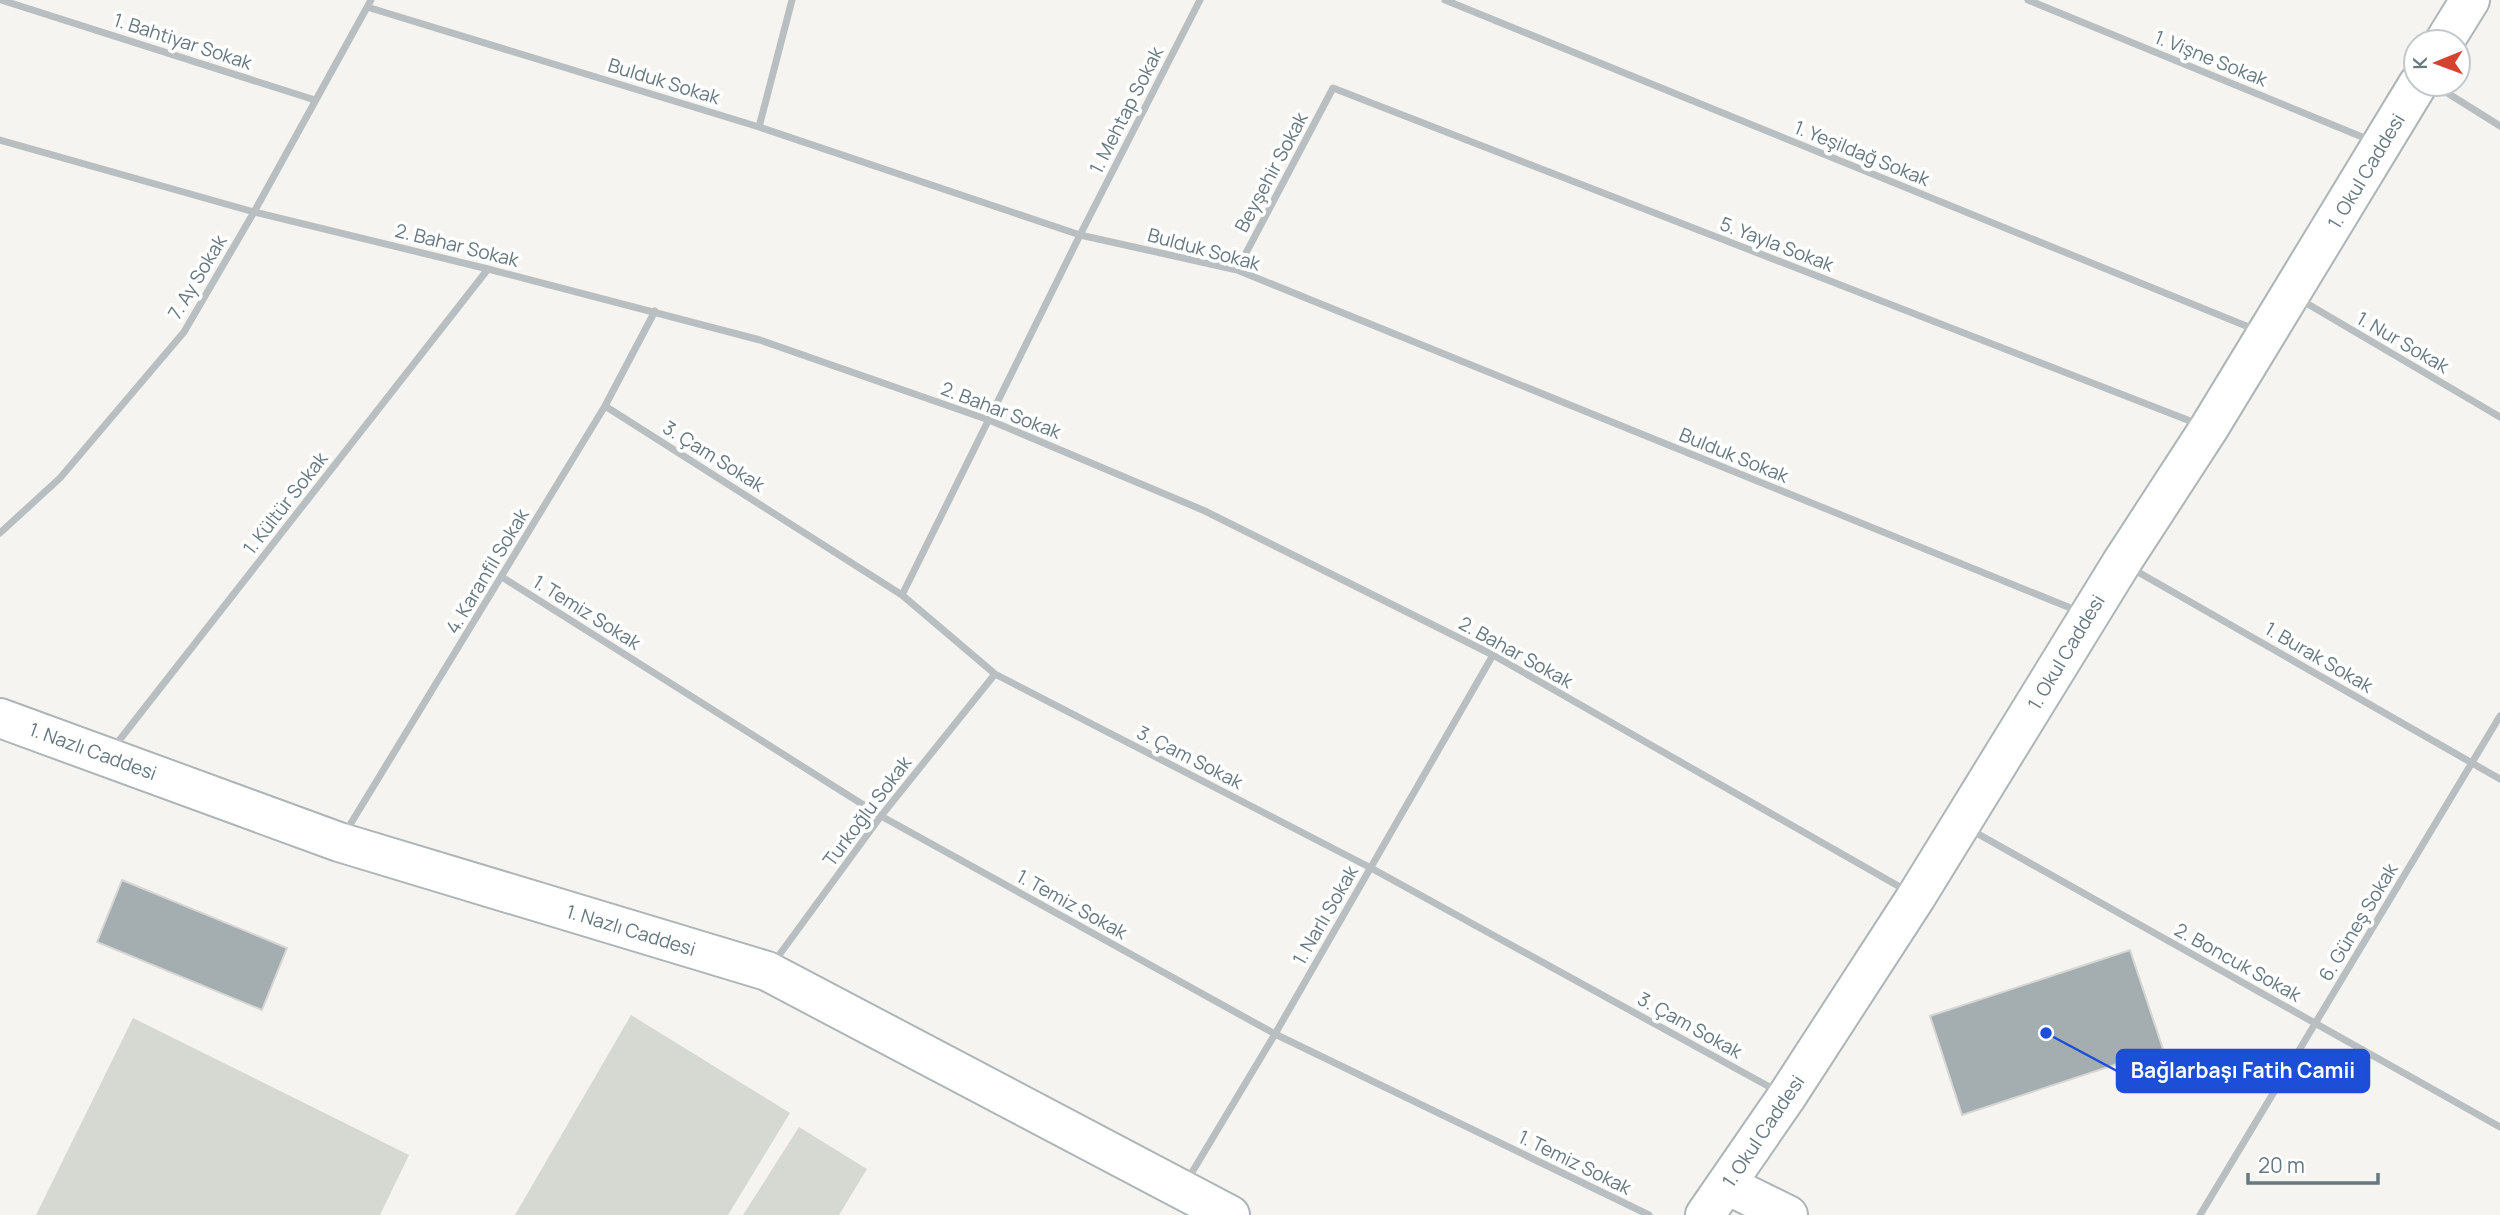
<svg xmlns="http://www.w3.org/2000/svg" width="2500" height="1215" font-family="Manrope,sans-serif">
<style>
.green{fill:#d5d9d1}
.building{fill:#a4adb0;stroke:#d6d6d4;stroke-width:2}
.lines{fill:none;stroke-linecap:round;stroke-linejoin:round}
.secondary-casing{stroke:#aeb5b8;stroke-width:42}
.street{stroke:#b9bfc1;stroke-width:7}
.secondary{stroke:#fff;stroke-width:38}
.labels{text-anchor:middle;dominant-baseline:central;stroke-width:7;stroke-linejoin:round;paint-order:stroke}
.street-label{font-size:19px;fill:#667880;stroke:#fff}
.leader{fill:none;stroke:#1d4ed8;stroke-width:2.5}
.callout-dot{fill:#1d4ed8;stroke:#fff;stroke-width:2.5}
.callout{fill:#1d4ed8;stroke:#1d4ed8;stroke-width:2.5}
.callout-label{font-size:21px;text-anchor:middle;font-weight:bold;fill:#fff}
</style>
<rect width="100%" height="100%" fill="#f5f4f1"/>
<!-- green -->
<path class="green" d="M631 1015 790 1113 728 1215H515Z
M133 1018 409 1155 380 1215H36Z
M799 1127 867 1169 839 1215H743Z"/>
<!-- building -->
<path class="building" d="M122 880 287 948 262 1010 97 942Z
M2130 950 2163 1049 1962 1115 1930 1016Z"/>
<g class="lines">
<!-- secondary casing -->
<g class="secondary-casing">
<path id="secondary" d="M2444 42 2470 0
M0 718 339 842 767 971 1230 1215
M1727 1185 1788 1215
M1705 1215 1787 1096 1916 897 2122 562 2209 428 2418 84"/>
</g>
<!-- street -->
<path class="street" d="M1 0 315 100
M1445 0 2256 330
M2028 0 2372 141
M367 7 759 127 1080 235 1237 270 2078 611
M2433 84 2500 126
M759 127 792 0
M0 140 254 212 488 269 760 340 989 420 1205 511 1493 655 1907 891
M1237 270 1333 88 2198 424
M2301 300 2500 417
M605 406 902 595 995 674 1371 868 1777 1091
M0 533 60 478 184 332 254 212 371 0
M2131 568 2500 779
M502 577 881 816 1275 1034 1649 1215
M902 595 1080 235 1200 0
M114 747 488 269
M1971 830 2500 1127
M345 833 605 406 655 311
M774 962 881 816 995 674
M1188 1179 1275 1034 1493 655
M2200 1215 2500 716"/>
<!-- secondary -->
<use href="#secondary" class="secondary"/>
</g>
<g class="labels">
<!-- street labels -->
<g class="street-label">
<text transform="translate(183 41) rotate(18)">1. Bahtiyar Sokak</text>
<text transform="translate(2211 58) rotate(22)">1. Vişne Sokak</text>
<text transform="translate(664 81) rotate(17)">Bulduk Sokak</text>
<text transform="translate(1126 110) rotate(-63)">1. Mehtap Sokak</text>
<text transform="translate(1862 153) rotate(22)">1. Yeşildağ Sokak</text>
<text transform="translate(2366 171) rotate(-59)">1. Okul Caddesi</text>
<text transform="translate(1271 172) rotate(-62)">Beyşehir Sokak</text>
<text transform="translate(1777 244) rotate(21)">5. Yayla Sokak</text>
<text transform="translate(457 245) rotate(14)">2. Bahar Sokak</text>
<text transform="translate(1204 249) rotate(15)">Bulduk Sokak</text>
<text transform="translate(197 277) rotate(-59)">7. Ay Sokak</text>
<text transform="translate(2403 342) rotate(30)">1. Nur Sokak</text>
<text transform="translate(1001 410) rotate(21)">2. Bahar Sokak</text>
<text transform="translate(1734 455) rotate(22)">Bulduk Sokak</text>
<text transform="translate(714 456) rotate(32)">3. Çam Sokak</text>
<text transform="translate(285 503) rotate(-52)">1. Kültür Sokak</text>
<text transform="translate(487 571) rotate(-59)">4. Karanfil Sokak</text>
<text transform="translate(587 612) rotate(32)">1. Temiz Sokak</text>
<text transform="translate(1516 652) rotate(29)">2. Bahar Sokak</text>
<text transform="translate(2066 652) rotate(-59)">1. Okul Caddesi</text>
<text transform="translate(2319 657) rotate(30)">1. Burak Sokak</text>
<text transform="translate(93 751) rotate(20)">1. Nazlı Caddesi</text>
<text transform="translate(1190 757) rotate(27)">3. Çam Sokak</text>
<text transform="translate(867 811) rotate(-53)">Turkoğlu Sokak</text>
<text transform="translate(1072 904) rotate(29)">1. Temiz Sokak</text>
<text transform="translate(1325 915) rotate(-60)">1. Narlı Sokak</text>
<text transform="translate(2358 922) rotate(-59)">6. Güneş Sokak</text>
<text transform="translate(631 930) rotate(17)">1. Nazlı Caddesi</text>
<text transform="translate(2238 962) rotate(29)">2. Boncuk Sokak</text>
<text transform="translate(1690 1025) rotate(29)">3. Çam Sokak</text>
<text transform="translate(1763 1131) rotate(-56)">1. Okul Caddesi</text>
<text transform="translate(1575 1162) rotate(26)">1. Temiz Sokak</text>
</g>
</g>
<!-- callouts -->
<path class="leader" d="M2046 1033L2117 1071"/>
<circle class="callout-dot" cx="2046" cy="1033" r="7"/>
<rect class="callout" x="2117" y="1050" width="252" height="42" rx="7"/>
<g class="callout-label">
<text x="2243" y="1078">Bağlarbaşı Fatih Camii</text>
</g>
<!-- north arrow -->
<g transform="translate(2437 63) rotate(269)"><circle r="33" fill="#ffffff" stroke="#c2c9cc" stroke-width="2"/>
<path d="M0-5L12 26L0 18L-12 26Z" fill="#d64230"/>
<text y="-10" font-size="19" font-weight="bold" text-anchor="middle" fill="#667880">K</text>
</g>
<!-- scale -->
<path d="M2248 1173v10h130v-10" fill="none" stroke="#667880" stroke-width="3.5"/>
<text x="2258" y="1173" font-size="21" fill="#667880" stroke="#ffffff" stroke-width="5" paint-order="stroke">20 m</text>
</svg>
